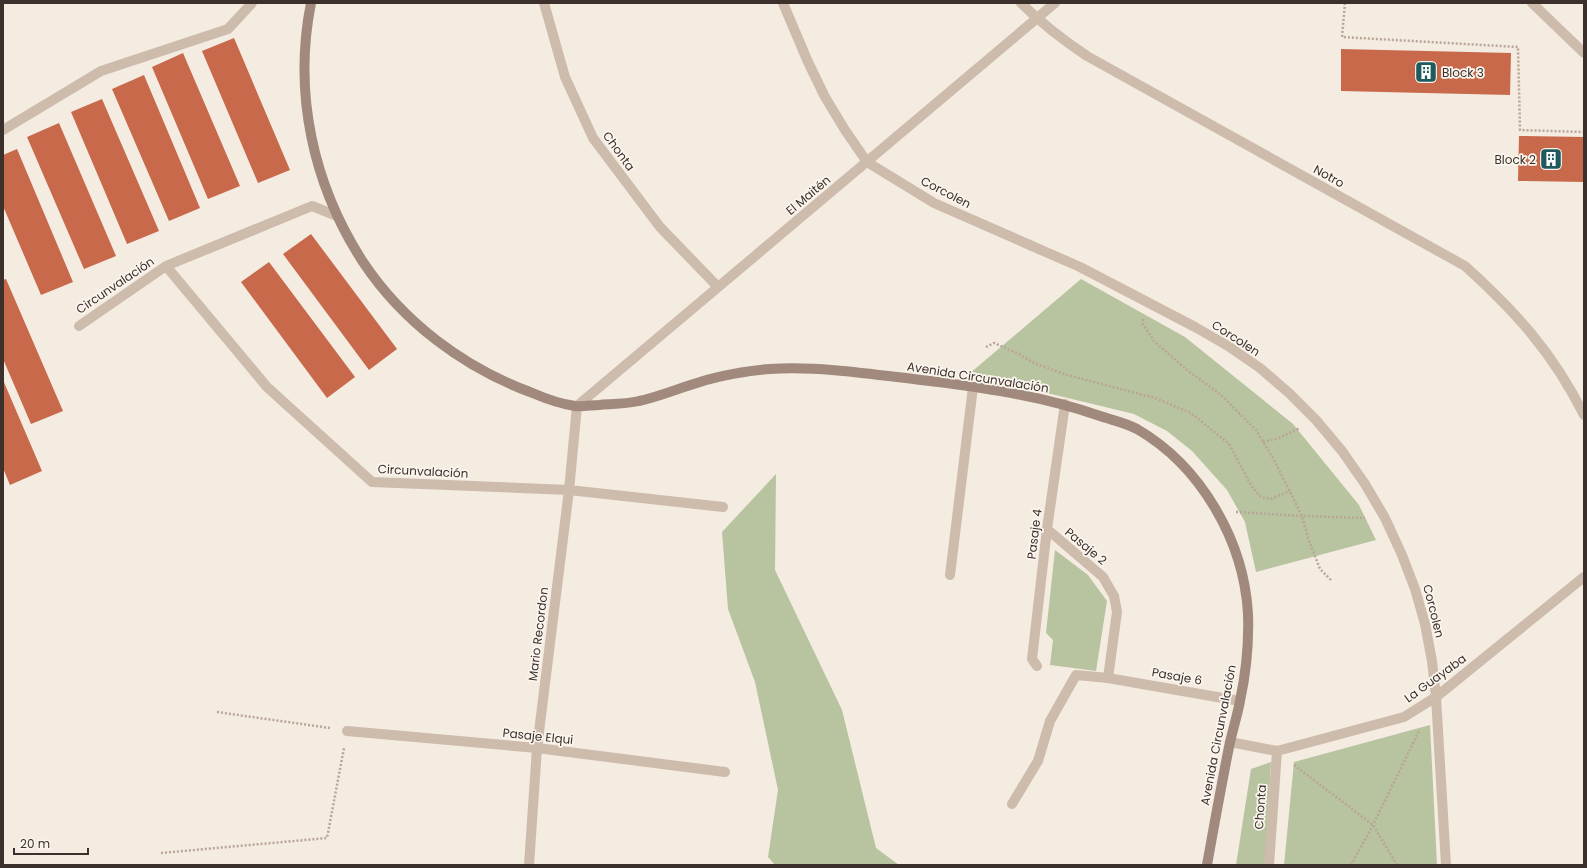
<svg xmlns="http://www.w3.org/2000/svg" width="1587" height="868" font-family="Poppins,sans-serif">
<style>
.green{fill:#b8c4a0}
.building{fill:#c8694b}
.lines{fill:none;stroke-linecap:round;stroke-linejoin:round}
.path{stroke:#b9a596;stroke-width:2.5;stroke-dasharray:2 2;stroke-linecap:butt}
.lane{stroke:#cdbbac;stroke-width:10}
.street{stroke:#cdbbac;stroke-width:10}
.secondary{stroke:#a18a7d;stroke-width:10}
.labels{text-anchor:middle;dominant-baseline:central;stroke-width:3.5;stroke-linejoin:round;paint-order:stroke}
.poi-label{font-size:12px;fill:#3b302b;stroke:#fbf5ee;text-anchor:start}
.street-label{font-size:12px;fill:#3b302b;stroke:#fbf5ee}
</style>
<rect width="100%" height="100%" fill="#f4ebe1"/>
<!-- green -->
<path class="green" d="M1081 279 1185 337 1293 424 1359 505 1376 540 1256 572 1245 522 1227 490 1192 451 1167 431 1134 414 969 374Z
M776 474 775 570 842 710 876 848 899 865H775L768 857 778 790 755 682 728 609 722 532Z
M1055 550 1088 575 1107 601 1096 671 1050 665 1053 640 1046 633Z
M1430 725 1437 865H1284L1294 762Z
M1271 762 1265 865H1236L1251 769Z"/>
<!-- building -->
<path class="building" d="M234 38 290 170 258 183 202 51Z
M1341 49 1511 53 1510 95 1341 91Z
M183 53 240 186 208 199 152 67Z
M144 75 200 208 169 221 112 89Z
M102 99 159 231 127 244 71 112Z
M59 123 116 256 84 269 27 137Z
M1519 136 1584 137V182L1518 181Z
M17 149 73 282 41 295 3 206V155Z
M311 234 397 349 369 370 283 254Z
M269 262 355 377 327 398 241 282Z
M6 279 63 411 31 424 3 359V280Z
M3 380 42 471 10 485 3 468Z"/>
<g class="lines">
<!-- path -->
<path class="path" d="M1345 3 1342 37 1518 47 1520 130 1584 132
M1143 319V324L1154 341 1187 370 1221 395 1256 430 1273 458 1302 516 1309 541 1320 569 1331 580
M986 347 994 343 1017 353 1034 363 1067 375 1155 398 1191 413 1229 444 1252 487 1261 497 1270 499 1290 491
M1263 442 1279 438 1300 428
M1236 512 1302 516 1365 518
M217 712 330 728
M1294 765 1373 825 1397 865
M161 853 327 838 344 748
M1351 865 1373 825 1419 731"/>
<!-- lane -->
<path class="lane" d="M1532 3 1584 53
M1012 804 1038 761 1050 721 1076 675 1108 678"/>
<!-- street -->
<path class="street" d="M544 3 565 77 593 138 660 227 718 287
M783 3 808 62 825 97 845 130 867 162 934 203 1080 267 1195 327 1228 346 1260 368 1289 393 1316 420 1342 451 1365 484 1385 518 1402 555 1415 589 1425 624 1432 661 1436 697 1446 865
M1021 3C1041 23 1063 40 1087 56L1465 266C1516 312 1553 353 1584 415
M3 130 101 71 228 29 252 3
M166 266 267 387 372 482 569 490 723 507
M79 326 166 266 312 206 337 216
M1047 529 1103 577 1114 596 1117 612 1108 678 1240 701
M950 575 973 387
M1037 666 1032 659 1047 529 1065 404
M347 731 537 748 725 772
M1230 742 1277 751 1404 717 1436 697 1584 577
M529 865 537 748 569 490 577 406 1055 3
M1269 865 1277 751"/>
<!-- secondary -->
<path class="secondary" d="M311 3C293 93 313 185 363 262 403 322 463 367 530 392 544 398 560 404 575 406 583 407 592 405 599 405 612 404 626 404 639 401 659 397 679 388 700 382 718 376 751 370 770 369 820 366 871 374 921 380 982 387 1042 396 1100 416 1112 420 1126 423 1137 429 1201 466 1244 541 1248 614 1249 642 1246 673 1240 701 1237 717 1232 732 1229 747 1221 787 1214 826 1207 865"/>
</g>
<!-- icons -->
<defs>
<g id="building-square" transform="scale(1.15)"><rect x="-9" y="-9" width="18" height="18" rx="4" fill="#1f5a5e" stroke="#fbf5ee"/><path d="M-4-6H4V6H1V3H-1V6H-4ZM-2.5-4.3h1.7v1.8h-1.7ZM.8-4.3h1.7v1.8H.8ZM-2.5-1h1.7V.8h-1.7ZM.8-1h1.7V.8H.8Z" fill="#fff"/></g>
</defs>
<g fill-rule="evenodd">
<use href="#building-square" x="1426" y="72"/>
<use href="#building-square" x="1551" y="159"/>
</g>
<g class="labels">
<!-- poi labels -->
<g class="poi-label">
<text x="1442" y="72">Block 3</text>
<text x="1536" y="159" text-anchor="end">Block 2</text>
</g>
<!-- street labels -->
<g class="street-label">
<text transform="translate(619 151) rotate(54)">Chonta</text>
<text transform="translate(1329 176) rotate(29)">Notro</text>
<text transform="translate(946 192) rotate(27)">Corcolen</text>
<text transform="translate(808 195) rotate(-40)">El Maitén</text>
<text transform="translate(115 285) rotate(-34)">Circunvalación</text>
<text transform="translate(1236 338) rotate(33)">Corcolen</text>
<text transform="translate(978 377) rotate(9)">Avenida Circunvalación</text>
<text transform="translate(423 471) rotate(3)">Circunvalación</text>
<text transform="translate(1034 534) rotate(-83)">Pasaje 4</text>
<text transform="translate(1086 546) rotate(40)">Pasaje 2</text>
<text transform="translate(1434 611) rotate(76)">Corcolen</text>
<text transform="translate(538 634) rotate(-83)">Mario Recordon</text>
<text transform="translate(1177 676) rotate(10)">Pasaje 6</text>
<text transform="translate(1435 678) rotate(-36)">La Guayaba</text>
<text transform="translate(1218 735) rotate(-79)">Avenida Circunvalación</text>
<text transform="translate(538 736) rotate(6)">Pasaje Elqui</text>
<text transform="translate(1260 807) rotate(-86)">Chonta</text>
</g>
</g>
<!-- border -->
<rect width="1587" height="868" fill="none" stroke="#3b302b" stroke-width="8"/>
<!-- scale -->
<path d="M14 848v6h74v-6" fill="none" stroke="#3b302b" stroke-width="2"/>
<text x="20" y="848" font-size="12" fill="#3b302b" stroke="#fbf5ee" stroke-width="3" paint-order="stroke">20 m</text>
</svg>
